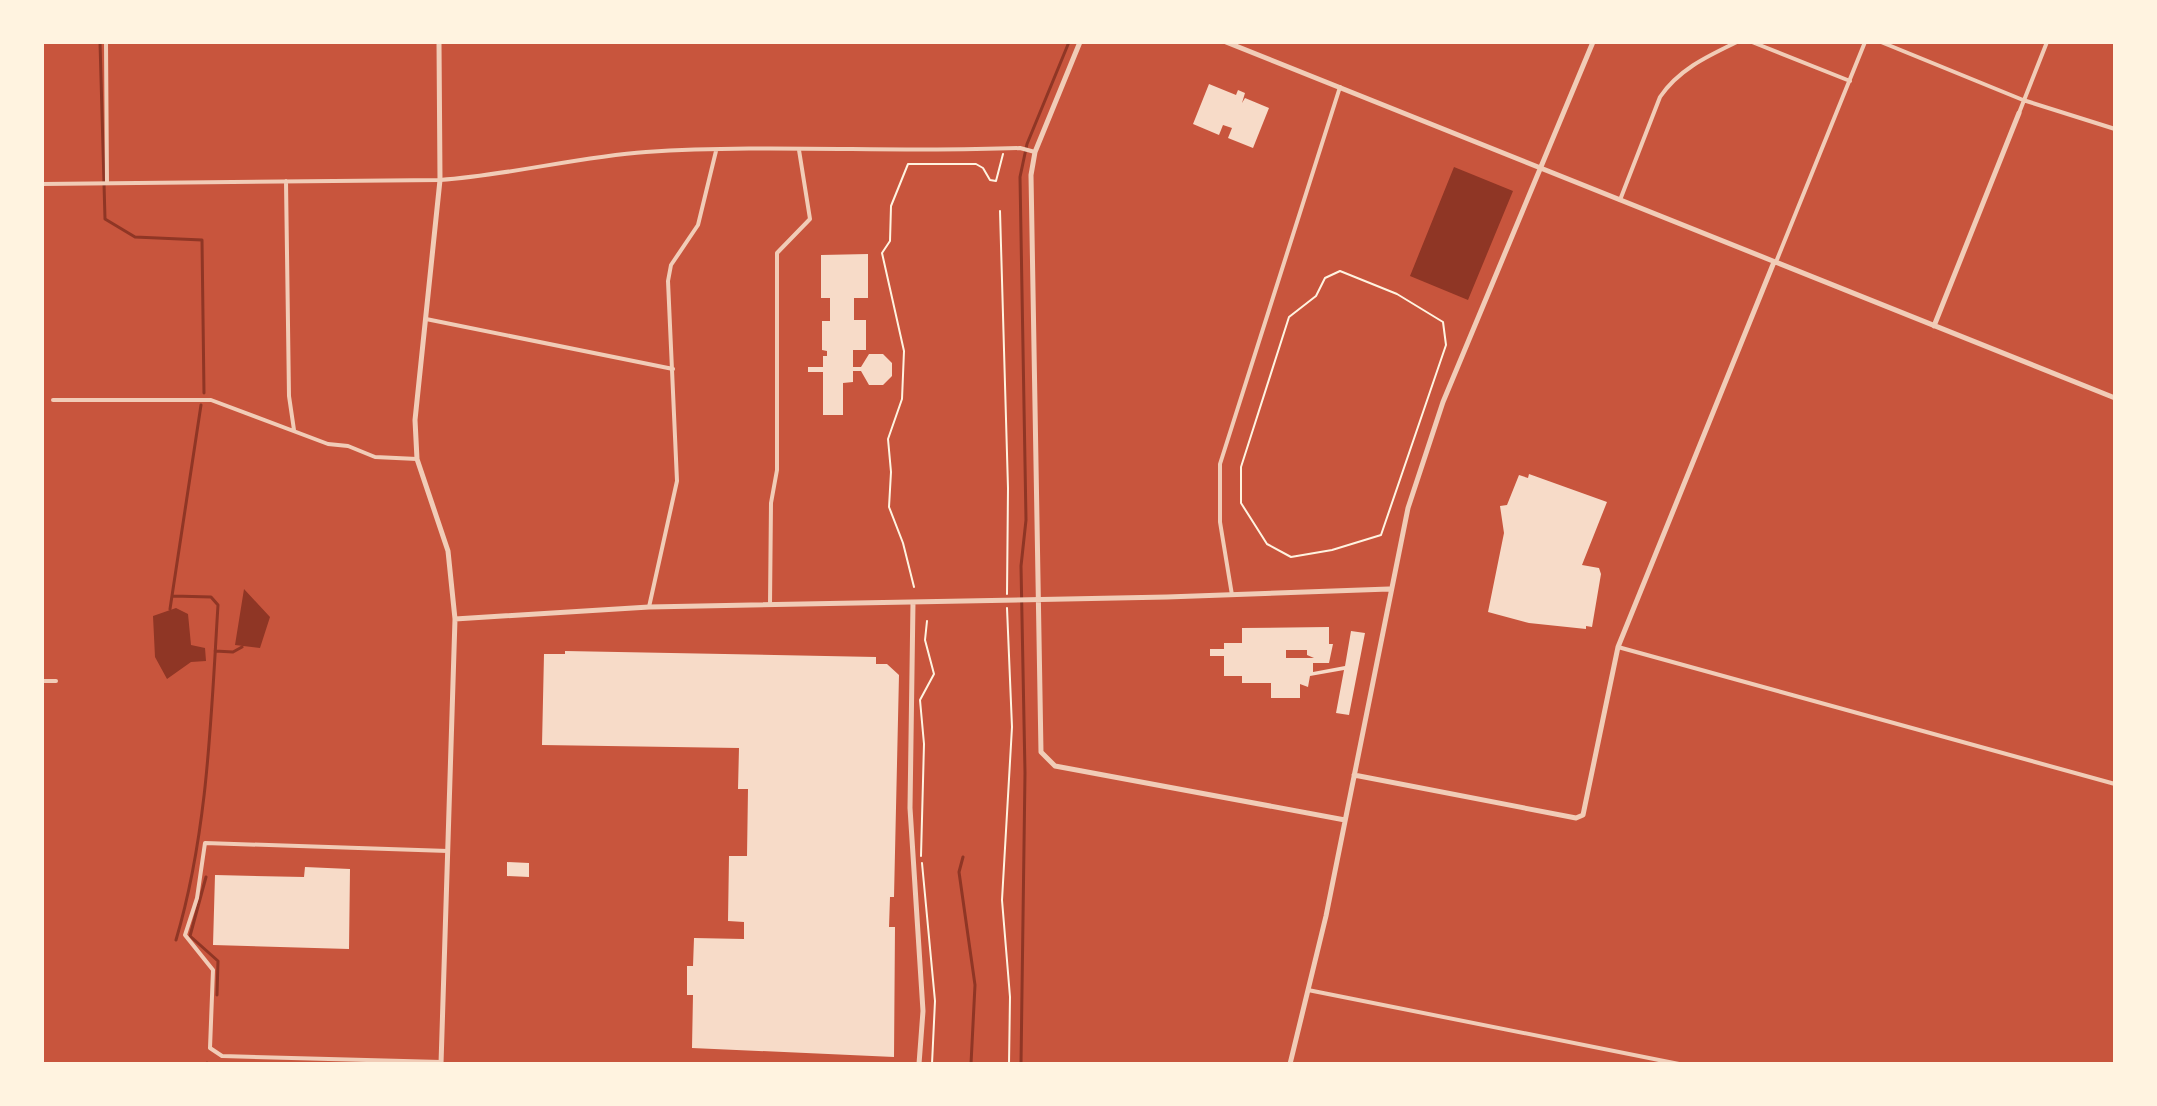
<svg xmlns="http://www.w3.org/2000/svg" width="2157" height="1106" font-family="'Public Sans',sans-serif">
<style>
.water{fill:#8f3625}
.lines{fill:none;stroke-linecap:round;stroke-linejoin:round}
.stream{stroke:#8f3625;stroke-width:3}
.building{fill:#f7dbc8;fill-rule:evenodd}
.path{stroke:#fff3e0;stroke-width:2}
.minor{stroke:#f1ccb7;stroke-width:4}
.tertiary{stroke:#f1ccb7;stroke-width:5}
</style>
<rect width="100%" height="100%" fill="#c8553d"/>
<!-- water -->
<path class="water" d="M1454 167 1513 191 1468 300 1410 276Z
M244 589 270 617 260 648 235 645Z
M176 608 188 614 191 645 205 648 206 661 191 662 167 679 155 657 153 616Z"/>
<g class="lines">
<!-- stream -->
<path class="stream" d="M100 42 105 219 135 237 202 240 204 393
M173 596 211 597 218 605C211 717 208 832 176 940
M170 609 201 405
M215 651 233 652 242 647
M963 857 959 872 975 985 971 1064
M206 877 190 936 218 961 217 995
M207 1064V1063
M1021 1064 1025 773 1021 566 1026 520 1020 177 1027 144 1069 42"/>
</g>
<!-- building -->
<path class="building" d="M1209 84 1236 95 1238 90 1245 93 1242 103 1245 98 1269 108 1253 148 1228 138 1232 128 1223 125 1219 135 1193 124Z
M868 254V298H854V320H866V350H853V367H861L869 354H883L892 363V376L883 385H869L861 371H853V382L843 383V415H823V372H808V367H823V356H827V351L822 350V321H830V298H821V255Z
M1529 474 1607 502 1582 565 1599 568 1601 574 1592 627 1586 626V629L1529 623 1488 612 1504 533 1500 506 1507 505 1519 475 1528 478Z
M1329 627V644H1333L1329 663H1313V672L1345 666 1351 631 1365 633 1349 715 1336 713 1344 670 1310 676 1308 687 1300 684V698H1271V683H1242V676H1224V656H1210V649H1224V643H1242V628ZM1286 650H1307V655L1314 658H1286Z
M565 651 876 657V664H887L899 675 894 897H890L889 927H895L894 1057 692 1048 693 995H687V966H693L694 938 744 939V922L728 921 729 856H747L748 789H738L739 748 542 745 544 654H565Z
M507 862 529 863V877L507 876Z
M305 867 350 869 349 949 213 945 215 875 304 877Z"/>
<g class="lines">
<!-- path -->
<path class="path" d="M1000 211 1008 488 1007 594
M1340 271 1397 294 1443 322 1446 345 1381 535 1332 550 1291 557 1267 544 1241 503V467L1289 317 1316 296 1325 278Z
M914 587 903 543 889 507 891 472 888 439 902 399 904 351 882 253 890 241 891 206 908 164H976L983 168 990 180 996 181 1003 154
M1007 608 1012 727 1002 900 1010 997 1009 1064
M921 856 924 744 920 700 934 674 925 640 927 621
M922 863 935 1001 932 1064"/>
<!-- minor -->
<path class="minor" d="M106 42 107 183
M1752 42 1850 81
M1881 42 2023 100 2115 129
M2019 113 2047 42
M286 181 289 396 294 430
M42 184 440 180C510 175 577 157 646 152 771 144 896 153 1020 148L1035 152
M1620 200 1660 97C1679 69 1708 56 1737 42
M1776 262 1865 42
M426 319 673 369
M53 400H211L328 444 348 446 375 457 417 459
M1232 595 1220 522V464L1340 87
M770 604 771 503 777 470V253L810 219 799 150
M649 607 677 481 668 281 671 265 698 225 716 151
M1618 647 2115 784
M42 681H56
M1308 990 1679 1064
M441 1062 222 1056 210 1048 213 970 185 935 197 898 205 843 448 851"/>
<!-- tertiary -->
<path class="tertiary" d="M439 42 440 180 415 420 417 459 448 551 455 619 441 1064
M1080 42 1035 152 1031 175 1041 752 1055 766 1345 820
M1226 42 2115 398
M1934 326 2019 113
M913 602 910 808 923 1011 919 1064
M455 619 649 607 1167 597 1389 589
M1354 775 1576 818 1583 815 1618 647 1774 262
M1290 1064 1326 916 1408 508 1443 402 1593 42"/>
</g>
<!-- border -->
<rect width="2157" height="1106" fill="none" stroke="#fff3e0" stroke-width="88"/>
</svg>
